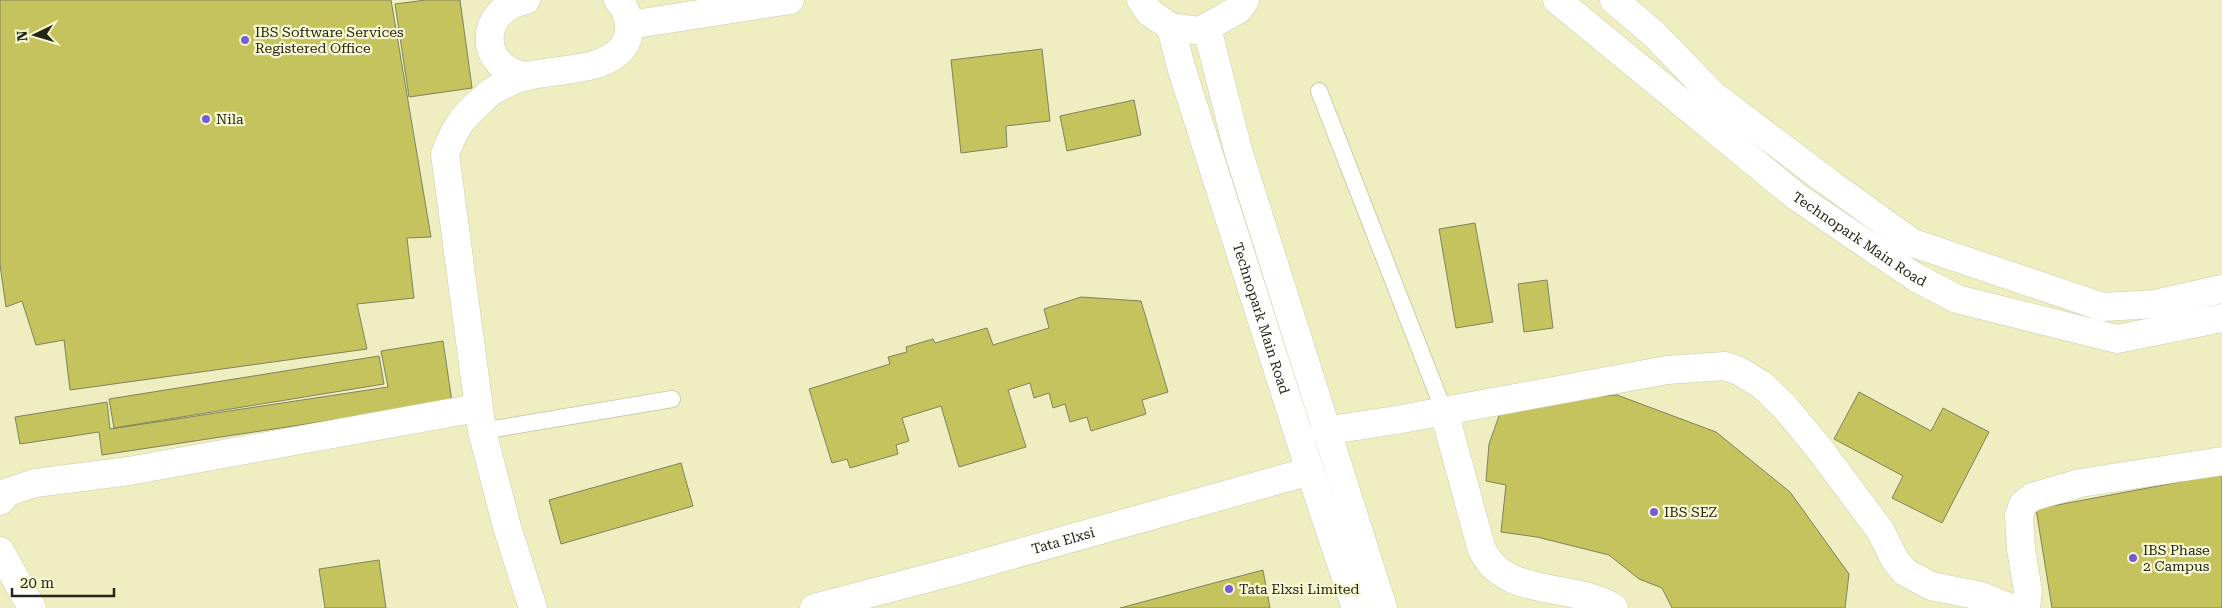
<svg xmlns="http://www.w3.org/2000/svg" width="2222" height="608" font-family="'Roboto Serif',serif">
<style>
.built{fill:#eeeec1}
.building{fill:#c5c35d;stroke:#81815f}
.lines{fill:none;stroke-linecap:round;stroke-linejoin:round}
.service-casing{stroke:#cbcca7;stroke-width:18}
.minor-casing{stroke:#cbcca7;stroke-width:29}
.tertiary-casing{stroke:#cbcca7;stroke-width:29}
.service{stroke:#fff;stroke-width:16}
.minor{stroke:#fff;stroke-width:28}
.tertiary{stroke:#fff;stroke-width:28}
.poi-dot{fill:#745dd8;stroke:#f8f9d3;stroke-width:2}
.labels{text-anchor:middle;dominant-baseline:central;stroke-width:4.5;stroke-linejoin:round;paint-order:stroke}
.poi-label{font-size:14px;fill:#272719;stroke:#f8f9d3;text-anchor:start}
.street-label{font-size:14px;fill:#272719;stroke:#f8f9d3}
</style>
<rect width="100%" height="100%" fill="#f8f9d3"/>
<!-- built -->
<path class="built" d="M0 0H2222V608H0Z"/>
<!-- building -->
<path class="building" d="M0 0H391L431 237 407 238 414 298 357 304 367 349 70 390 64 340 36 345 22 301 6 307 0 265Z
M426 0H460L472 88 409 97 395 4Z
M1042 49 1050 121 1006 126 1007 147 961 153 951 60Z
M1134 100 1141 135 1067 151 1060 116Z
M1475 223 1493 322 1456 328 1439 229Z
M1547 280 1553 328 1524 332 1518 284Z
M1081 297 1141 301 1168 392 1142 400 1146 414 1091 431 1087 417 1070 422 1065 404 1053 408 1049 393 1034 398 1030 383 1008 390 1026 447 959 467 941 406 902 418 909 441 896 445 898 454 850 468 847 459 832 463 809 389 890 364 888 357 907 352 906 347 933 339 935 343 987 328 993 345 1049 328 1044 309Z
M443 341 452 402 102 455 99 432 20 444 15 417 107 402 110 429 388 387 381 351Z
M379 356 384 384 114 428 109 399Z
M1859 392 1931 431 1943 408 1989 432 1942 523 1892 498 1903 476 1834 439Z
M1617 395 1716 432 1790 492 1849 574 1845 608H1672L1662 588 1639 579 1609 555 1537 537 1501 532 1506 485 1486 481 1489 444 1500 413 1544 400Z
M681 463 693 506 561 544 549 500Z
M2222 474V608H2052L2036 509Z
M379 560 386 608H325L319 569Z
M1263 570 1270 608H1120Z"/>
<g class="lines">
<!-- service casing -->
<g class="service-casing">
<path id="service" d="M1319 91 1444 411
M482 431 672 399"/>
</g>
<!-- minor casing -->
<g class="minor-casing">
<g id="minor">
<path d="M629 25 790 0"/>
<path d="M526 76C477 68 478 9 526 0"/>
<path d="M1444 411 1481 547C1501 599 1575 582 1614 608"/>
<path d="M1325 431 1396 420 1667 370 1725 366 1739 371 1762 385 1783 405 1818 447 1880 530 1895 560 1905 572 1931 586 1981 596 2011 608"/>
<path d="M0 501 8 492 35 483 129 471 477 408"/>
<path d="M0 551 32 608"/>
<path d="M533 608 507 527 482 431 445 154C454 130 461 118 481 101 485 97 490 92 496 89 505 84 517 78 527 76 558 68 623 73 629 32 630 19 626 9 618 0"/>
<path id="s1" d="M814 608 955 571 1310 471"/>
<path d="M2026 608 2028 591 2021 549 2019 516 2023 504 2032 497 2080 483 2222 461"/>
</g>
</g>
<!-- tertiary casing -->
<g class="tertiary-casing">
<g id="tertiary">
<path d="M1141 0 1149 12 1171 27 1200 31 1239 9 1245 0"/>
<path id="s2" d="M1557 0 1797 197 1915 277 1957 299 2117 339 2222 318"/>
<path d="M1614 0 1654 34 1713 95 1828 182 1913 243 2103 307 2155 304 2222 289"/>
<path id="s3" d="M1171 27 1181 67 1310 471 1356 608"/>
<path d="M1207 28 1238 150 1383 608"/>
</g>
</g>
<!-- service -->
<use href="#service" class="service"/>
<!-- minor -->
<use href="#minor" class="minor"/>
<!-- tertiary -->
<use href="#tertiary" class="tertiary"/>
</g>
<!-- markers -->
<g class="poi-dot">
<circle cx="245" cy="40" r="5"/>
<circle cx="206" cy="119" r="5"/>
<circle cx="1654" cy="512" r="5"/>
<circle cx="2133" cy="558" r="5"/>
<circle cx="1229" cy="589" r="5"/>
</g>
<g class="labels">
<!-- poi labels -->
<g class="poi-label">
<text x="255" y="32">IBS Software Services<tspan x="255" dy="16">Registered Office</tspan></text>
<text x="216" y="119">Nila</text>
<text x="1664" y="512">IBS SEZ</text>
<text x="2143" y="550">IBS Phase<tspan x="2143" dy="16">2 Campus</tspan></text>
<text x="1239" y="589">Tata Elxsi Limited</text>
</g>
<!-- street labels -->
<g class="street-label">
<text stroke="none"><textPath href="#s2" startOffset="386">Technopark Main Road</textPath></text>
<text stroke="none"><textPath href="#s3" startOffset="305">Technopark Main Road</textPath></text>
<text stroke="none"><textPath href="#s1" startOffset="258">Tata Elxsi</textPath></text>
</g>
</g>
<!-- north arrow -->
<g transform="translate(35 35) rotate(265)" stroke="#f8f9d3" stroke-width="4" paint-order="stroke">
<path d="M0-4L9 19L0 12L-9 19Z" fill="#272719"/>
<text y="-8" font-size="14" font-weight="bold" text-anchor="middle" fill="#272719">N</text>
</g>
<!-- scale -->
<path d="M12 588v8h102v-8" fill="none" stroke="#272719" stroke-width="2.5"/>
<text x="20" y="588" font-size="15" fill="#272719" stroke="#f8f9d3" stroke-width="4" paint-order="stroke">20 m</text>
</svg>
